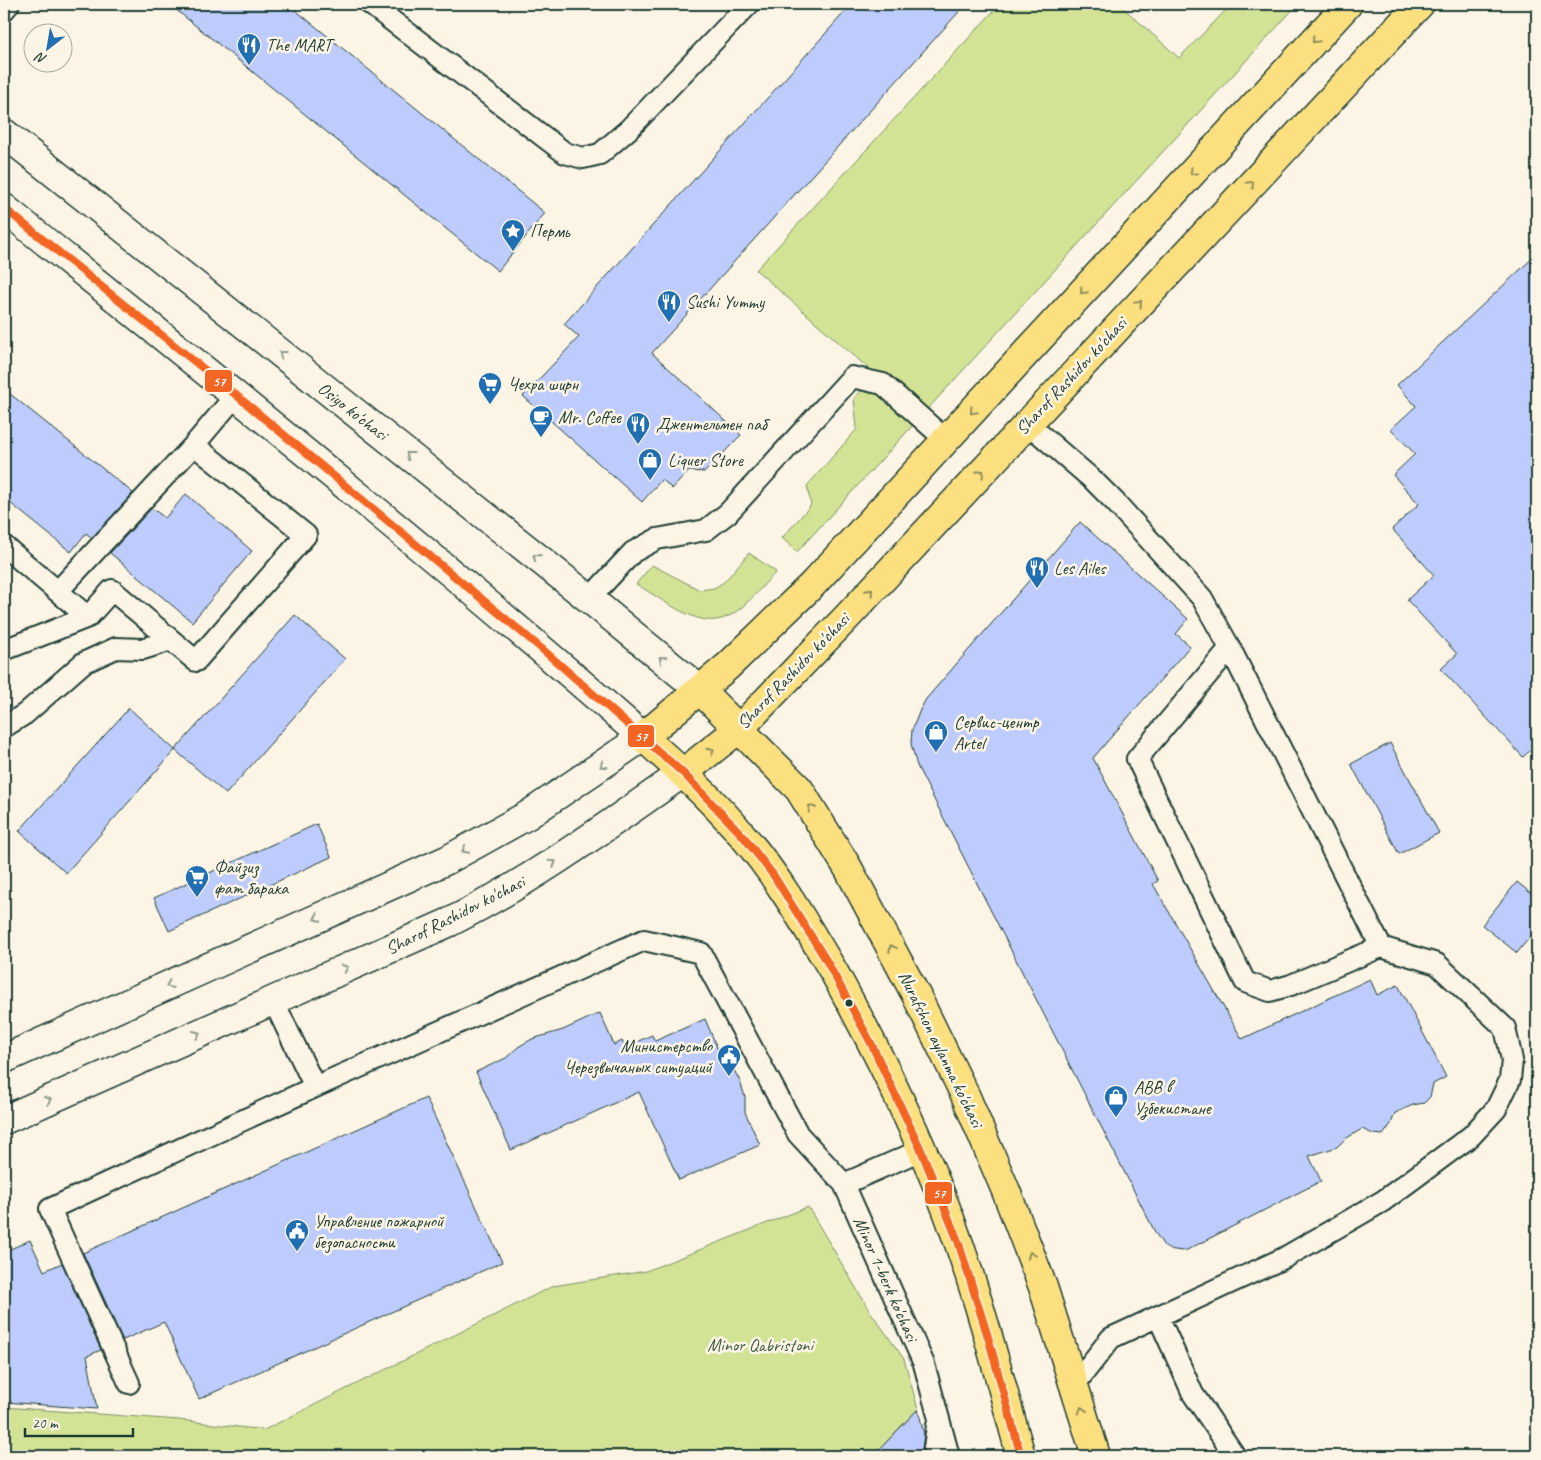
<svg xmlns="http://www.w3.org/2000/svg" width="1541" height="1460" font-family="Caveat,sans-serif">
<style>
.green{fill:#d3e396;stroke:#799065}
.building{fill:#beccfd;stroke:#1f3d34}
.lines{fill:none;stroke-linecap:round;stroke-linejoin:round}
.lane-casing{stroke:#1f3d34;stroke-width:24}
.secondary-casing{stroke:#1f3d34;stroke-width:31}
.primary-casing{stroke:#1f3d34;stroke-width:31}
.lane{stroke:#fcf5e5;stroke-width:20}
.secondary{stroke:#fcf5e5;stroke-width:28}
.primary{stroke:#fce080;stroke-width:28}
.bus-1-casing{stroke:#fcf5e5;stroke-width:11}
.bus-1{stroke:#f26522;stroke-width:8}
.oneway{stroke:#8e8e5a}
.oneway2{stroke:#8e998c}
.bus-dot{fill:#1f3d34;stroke:#fcf5e5;stroke-width:2}
.labels{text-anchor:middle;dominant-baseline:central;stroke-width:5;stroke-linejoin:round;paint-order:stroke}
.poi-label{font-size:18px;fill:#1f3d34;stroke:#fcf5e5;text-anchor:start}
.street-label{font-size:18px;fill:#1f3d34;stroke:#fcf5e5}
.park-label{font-size:18px;fill:#435e48;stroke:#fcf5e5}
.line-badge{stroke:#fcf5e5;stroke-width:2}
.badge-label{font-size:14px;text-anchor:middle;font-weight:bold;fill:#fff}
</style>
<rect width="100%" height="100%" fill="#fcf5e5"/>
<filter id="ink" filterUnits="userSpaceOnUse"><feTurbulence type="fractalNoise" baseFrequency=".02" numOctaves="2"/><feDisplacementMap in="SourceGraphic" scale="10" xChannelSelector="R" yChannelSelector="G"/><feConvolveMatrix kernelMatrix="1 2 1 2 8 2 1 2 1" color-interpolation-filters="sRGB"/></filter>
<g filter="url(#ink)">
<!-- green -->
<path class="green" d="M1000 4H1119L1179 58 1232 4H1298L797 552 782 538 811 505 807 486 857 429 854 398 876 375 756 270Z
M749 553 776 572C762 586 748 605 731 615 727 617 720 620 716 620 693 624 655 595 636 584L652 565 700 590 714 588 724 582Z
M808 1207 868 1308 904 1359 918 1409 888 1440 882 1456H4V1407L179 1420 264 1430 553 1286 646 1271Z"/>
<!-- building -->
<path class="building" d="M169 4H288L545 213 498 271Z
M852 4H966L652 353 741 435 705 472 689 471 672 489 662 479 642 502 523 396 579 337 564 324Z
M1537 254V744L1523 757 1441 669 1457 654 1407 600 1434 575 1392 529 1419 504 1393 475 1415 454 1391 429 1416 406 1397 385Z
M4 389 133 493 92 538 86 533 71 552 4 498Z
M186 494 252 551 192 622 110 553 152 508 165 518Z
M1080 522 1188 619 1176 634 1190 646 1093 758 1158 881 1153 884 1242 1039 1370 979 1377 995 1398 985 1446 1077 1433 1084 1430 1097 1424 1103 1413 1105 1395 1113 1391 1124 1383 1135 1373 1134 1362 1129 1345 1139 1337 1147 1309 1156 1321 1181 1187 1250 1182 1251 1168 1249 1164 1246 1156 1234 917 766 911 744 912 730 920 710 926 699Z
M295 615 345 659 226 794 175 750Z
M129 708 175 750 66 873 19 831Z
M1390 743 1439 833 1399 854 1351 764Z
M317 824 331 857 169 931 154 898Z
M1517 882 1537 898V928L1517 953 1482 925Z
M600 1013 614 1045 622 1041 625 1047 652 1035 655 1041 705 1019 719 1052 731 1065 740 1081 745 1097V1112L760 1145 679 1180 639 1092 511 1150 476 1072 506 1058 518 1047 532 1039 563 1030Z
M426 1098 502 1262 199 1399 164 1322 123 1340 83 1253Z
M30 1240 44 1271 62 1263 101 1350 87 1356 97 1409 4 1402V1252Z
M918 1409 924 1434 921 1456H873Z"/>
<g class="lines">
<!-- lane casing -->
<g class="lane-casing">
<path id="lane" d="M370 4 565 153 583 158 600 154 629 129 749 4
M4 10 9 4
M1027 423 1093 480 1116 503 1202 598 1230 648 1381 947 1437 964 1505 1028 1512 1060 1510 1080 1496 1109 1471 1136 1383 1201 1284 1258 1111 1338 1075 1384
M4 546 88 617
M58 591 194 445
M589 599 633 552 657 539 706 530 728 513 852 377 883 384 946 440
M1230 648 1137 759 1245 982 1270 991 1291 985 1381 947
M4 650 88 617 112 590 196 661 306 535 194 445 236 395
M4 727 25 714 83 663 116 648 143 649 171 640
M315 1087 644 940 701 953 798 1134 844 1184
M921 1150 844 1184 924 1364 949 1456
M1158 1316 1193 1394 1235 1456
M129 1383 50 1209 315 1087 273 1000
M933 1456 937 1425"/>
</g>
<!-- secondary casing -->
<g class="secondary-casing">
<path id="secondary" d="M4 133 597 605 700 690
M4 208C219 382 435 555 643 737L528 815 447 860 4 1059
M4 1120 450 922C533 880 607 826 683 773"/>
</g>
<!-- primary casing -->
<g class="primary-casing">
<path id="primary" d="M700 690 799 789 848 868 916 995 966 1097 1006 1191 1043 1287 1096 1456
M683 773 740 728 847 617 1420 4
M1021 1456C1001 1384 983 1312 958 1241 927 1152 881 1057 835 974 807 927 779 878 743 836 713 800 678 768 643 737L728 666 812 585 1348 4"/>
</g>
<!-- lane -->
<use href="#lane" class="lane"/>
<!-- secondary -->
<use href="#secondary" class="secondary"/>
<!-- primary -->
<use href="#primary" class="primary"/>
<!-- bus-1 casing -->
<g class="bus-1-casing">
<path id="bus-1" d="M4 208 236 395 542 649 683 773 743 836 774 876 826 960 871 1043 921 1150 958 1241 988 1337 1021 1456"/>
</g>
<!-- bus-1 -->
<use href="#bus-1" class="bus-1"/>
</g>
<!-- one-way arrows -->
<defs><path id="oneway-chevron" d="M-2-3.5L2.5 0L-2 3.5" fill="none" stroke-width="1.6" stroke-linecap="round" stroke-linejoin="round" transform="scale(1.25)"/></defs>
<g class="oneway">
<use href="#oneway-chevron" transform="translate(1315 40) rotate(133)"/>
<use href="#oneway-chevron" transform="translate(1193 172) rotate(133)"/>
<use href="#oneway-chevron" transform="translate(1251 184) rotate(-47)"/>
<use href="#oneway-chevron" transform="translate(1083 291) rotate(133)"/>
<use href="#oneway-chevron" transform="translate(1139 303) rotate(-47)"/>
<use href="#oneway-chevron" transform="translate(973 411) rotate(133)"/>
<use href="#oneway-chevron" transform="translate(981 473) rotate(-47)"/>
<use href="#oneway-chevron" transform="translate(870 592) rotate(-47)"/>
<use href="#oneway-chevron" transform="translate(711 751) rotate(-38)"/>
<use href="#oneway-chevron" transform="translate(811 808) rotate(-123)"/>
<use href="#oneway-chevron" transform="translate(892 948) rotate(-118)"/>
<use href="#oneway-chevron" transform="translate(1031 1255) rotate(-111)"/>
<use href="#oneway-chevron" transform="translate(1082 1410) rotate(-107)"/>
</g>
<g class="oneway2">
<use href="#oneway-chevron" transform="translate(282 354) rotate(-142)"/>
<use href="#oneway-chevron" transform="translate(409 455) rotate(-142)"/>
<use href="#oneway-chevron" transform="translate(536 557) rotate(-141)"/>
<use href="#oneway-chevron" transform="translate(662 659) rotate(-140)"/>
<use href="#oneway-chevron" transform="translate(603 765) rotate(145)"/>
<use href="#oneway-chevron" transform="translate(465 850) rotate(152)"/>
<use href="#oneway-chevron" transform="translate(553 863) rotate(-33)"/>
<use href="#oneway-chevron" transform="translate(317 918) rotate(156)"/>
<use href="#oneway-chevron" transform="translate(345 968) rotate(-24)"/>
<use href="#oneway-chevron" transform="translate(169 985) rotate(156)"/>
<use href="#oneway-chevron" transform="translate(197 1034) rotate(-24)"/>
<use href="#oneway-chevron" transform="translate(48 1100) rotate(-24)"/>
</g>
</g>
<!-- icons -->
<defs>
<g id="restaurant-pin" transform="scale(1.25)"><path d="M0 17L-7.5 6A9.5 9.5 0 1 1 7.5 6Z" fill="#1f6fb2" stroke="#fcf5e5"/><path d="M-5-6h1v4h1v-4h1v4h1v-4h1v5L-1.5 .5V6h-2V.5L-5-1ZM5-6V6H3V1.5H1.5Q1.5-4 5-6Z" fill="#fff"/></g>
<g id="sight-pin" transform="scale(1.25)"><path d="M0 17L-7.5 6A9.5 9.5 0 1 1 7.5 6Z" fill="#1f6fb2" stroke="#fcf5e5"/><path d="M0-6L1.8-2.2L6-1.7L2.9 1.2L3.7 5.4L0 3.3L-3.7 5.4L-2.9 1.2L-6-1.7L-1.8-2.2Z" fill="#fff"/></g>
<g id="supermarket-pin" transform="scale(1.25)"><path d="M0 17L-7.5 6A9.5 9.5 0 1 1 7.5 6Z" fill="#1f6fb2" stroke="#fcf5e5"/><path d="M-6-5.5h2.5l.6 2H6L4.5 2H-2.5L-4.4-4H-6ZM-1.5 3.2a1.3 1.3 0 1 0 .1 0ZM3 3.2a1.3 1.3 0 1 0 .1 0Z" fill="#fff"/></g>
<g id="cafe-pin" transform="scale(1.25)"><path d="M0 17L-7.5 6A9.5 9.5 0 1 1 7.5 6Z" fill="#1f6fb2" stroke="#fcf5e5"/><path d="M-5.5-4.5H6V0H3Q3 3.5 0 3.5H-2.5Q-5.5 3.5-5.5 0ZM3-3.2v2h1.7v-2ZM-6 4.5H4V6H-6Z" fill="#fff"/></g>
<g id="shop-pin" transform="scale(1.25)"><path d="M0 17L-7.5 6A9.5 9.5 0 1 1 7.5 6Z" fill="#1f6fb2" stroke="#fcf5e5"/><path d="M-5-2.5h2.3a2.7 3.5 0 0 1 5.4 0H5L5.5 6h-11ZM-1.5-2.5h3a1.5 2.3 0 0 0-3 0Z" fill="#fff"/></g>
<g id="civic-pin" transform="scale(1.25)"><path d="M0 17L-7.5 6A9.5 9.5 0 1 1 7.5 6Z" fill="#1f6fb2" stroke="#fcf5e5"/><path d="M-.6-6.5H3V-4.5H.6V-3L4-1V1h2V6H-6V1h2V-1L-.6-3ZM-1.2 2.5V6h2.4V2.5Z" fill="#fff"/></g>
</defs>
<g fill-rule="evenodd">
<use href="#restaurant-pin" x="249" y="45"/>
<use href="#sight-pin" x="513" y="231"/>
<use href="#restaurant-pin" x="669" y="302"/>
<use href="#supermarket-pin" x="490" y="384"/>
<use href="#cafe-pin" x="541" y="417"/>
<use href="#restaurant-pin" x="638" y="424"/>
<use href="#shop-pin" x="650" y="460"/>
<use href="#restaurant-pin" x="1037" y="568"/>
<use href="#shop-pin" x="936" y="732"/>
<use href="#supermarket-pin" x="197" y="877"/>
<use href="#civic-pin" x="729" y="1056"/>
<use href="#shop-pin" x="1116" y="1097"/>
<use href="#civic-pin" x="297" y="1231"/>
</g>
<!-- markers -->
<circle class="bus-dot" cx="849" cy="1003" r="4.5"/>
<g class="labels">
<!-- poi labels -->
<g class="poi-label">
<text x="266" y="45">The MART</text>
<text x="530" y="231">Пермь</text>
<text x="686" y="302">Sushi Yummy</text>
<text x="508" y="384">Чехра ширн</text>
<text x="558" y="417">Mr. Coffee</text>
<text x="656" y="424">Джентельмен паб</text>
<text x="668" y="460">Liquer Store</text>
<text x="1054" y="568">Les Ailes</text>
<text x="954" y="722">Сервис-центр<tspan x="954" dy="21">Artel</tspan></text>
<text x="214" y="867">Файзиз<tspan x="214" dy="21">фат барака</tspan></text>
<text x="712" y="1046" text-anchor="end">Министерство<tspan x="712" dy="21">Черезвычаных ситуаций</tspan></text>
<text x="1134" y="1087">ABB в<tspan x="1134" dy="21">Узбекистане</tspan></text>
<text x="314" y="1221">Управление пожарной<tspan x="314" dy="21">безопасности</tspan></text>
</g>
<!-- street labels -->
<g class="street-label">
<text transform="translate(1071 376) rotate(-47)">Sharof Rashidov ko'chasi</text>
<text transform="translate(353 411) rotate(38)">Osiyo ko'chasi</text>
<text transform="translate(793 671) rotate(-46)">Sharof Rashidov ko'chasi</text>
<text transform="translate(455 915) rotate(-27)">Sharof Rashidov ko'chasi</text>
<text transform="translate(941 1049) rotate(64)">Nurafshon aylanma ko'chasi</text>
<text transform="translate(886 1279) rotate(66)">Minor 1-berk ko'chasi</text>
</g>
<!-- park labels -->
<g class="park-label">
<text x="760" y="1345">Minor Qabristoni</text>
</g>
</g>
<g class="line-badge">
<rect x="204" y="369" width="29" height="24" rx="5" fill="#f26522"/>
<rect x="627" y="724" width="28" height="24" rx="5" fill="#f26522"/>
<rect x="924" y="1181" width="29" height="24" rx="5" fill="#f26522"/>
</g>
<g class="badge-label">
<text x="219" y="386">57</text>
<text x="641" y="741">57</text>
<text x="939" y="1198">57</text>
</g>
<!-- margin -->
<rect width="1541" height="1460" fill="none" stroke="#fcf5e5" stroke-width="20"/>
<rect x="10" y="10" width="1521" height="1440" fill="none" stroke="#1f3d34" stroke-width="2" filter="url(#ink)"/>
<!-- north arrow -->
<g transform="translate(48 48) rotate(211)"><circle r="24" fill="#fcf5e5" stroke="#a4ab9e"/>
<path d="M0-4L9 19L0 12L-9 19Z" fill="#1f6fb2"/>
<text y="-8" font-size="14" font-weight="bold" text-anchor="middle" fill="#1f3d34">N</text>
</g>
<!-- scale -->
<path d="M25 1428v8h108v-8" fill="none" stroke="#1f3d34" stroke-width="2.5"/>
<text x="32" y="1428" font-size="15" fill="#1f3d34" stroke="#fcf5e5" stroke-width="4" paint-order="stroke">20 m</text>
</svg>
